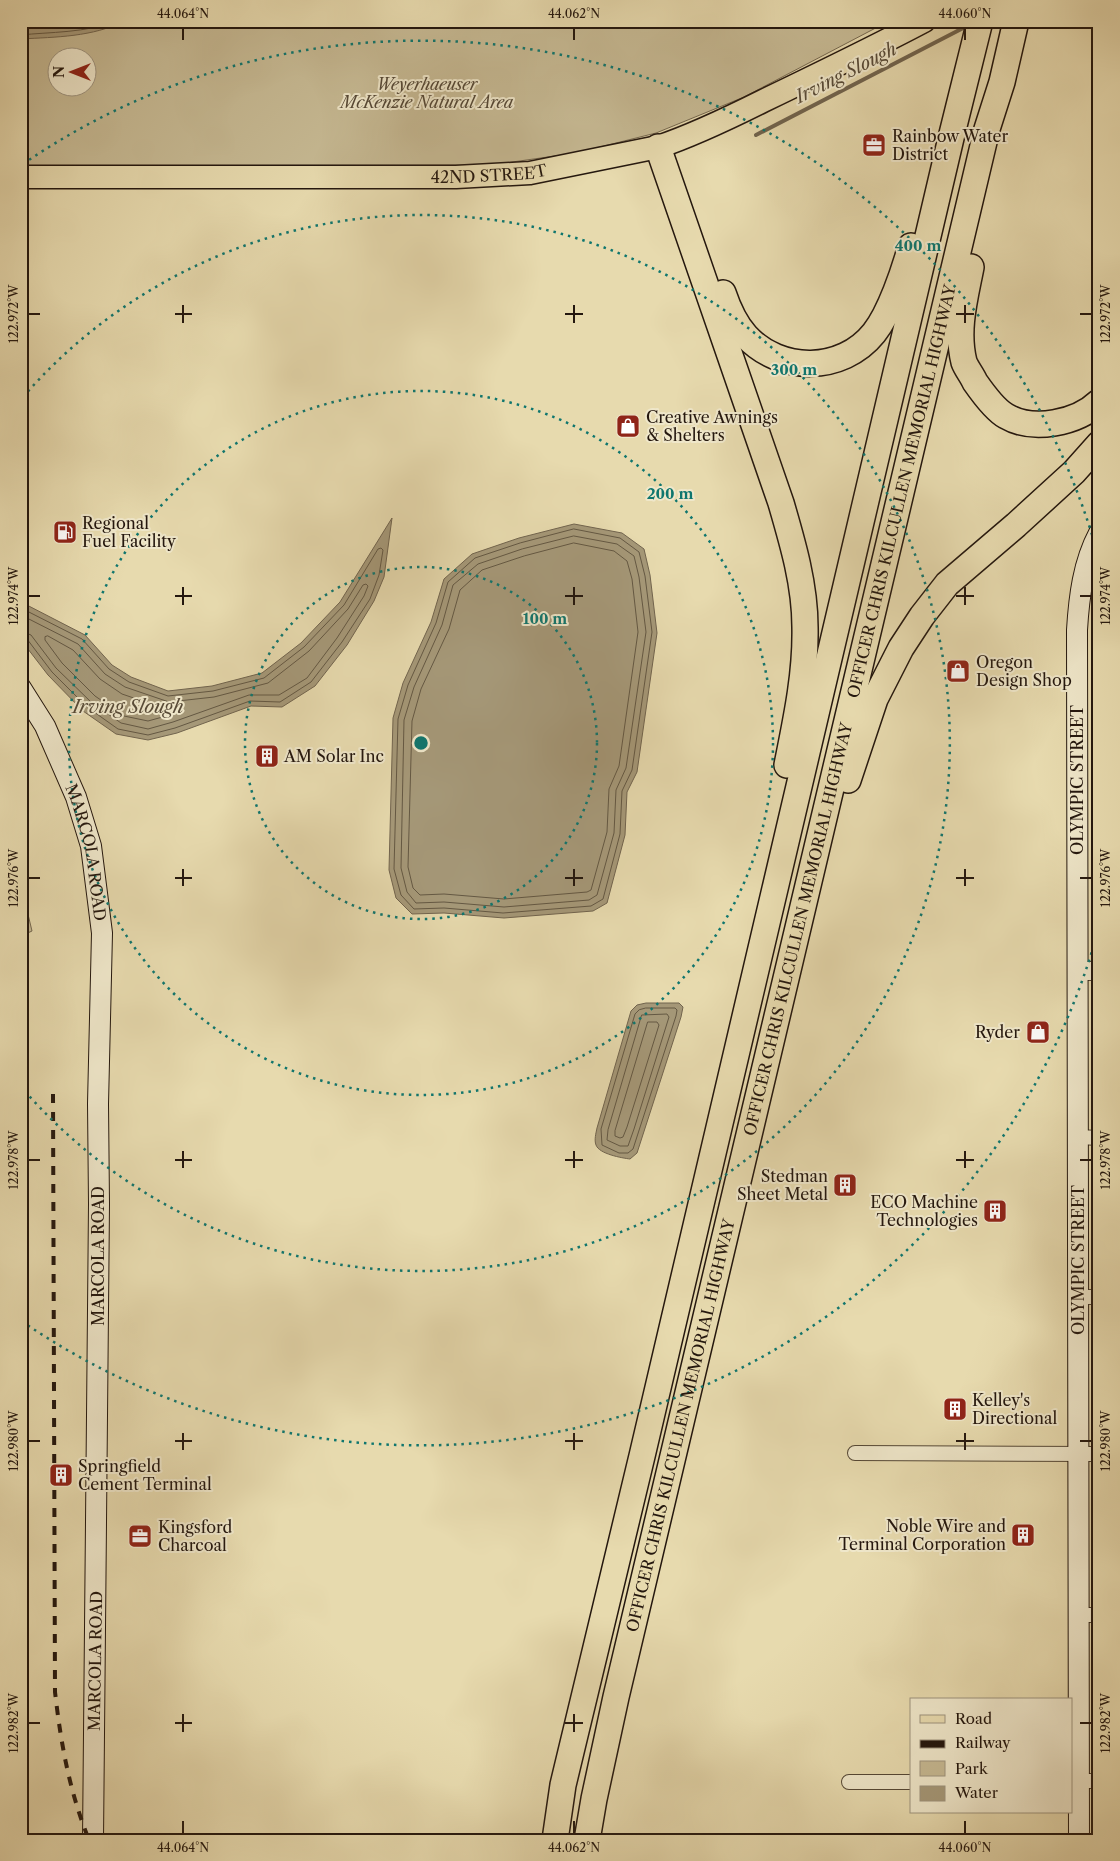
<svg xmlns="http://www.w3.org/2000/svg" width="1120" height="1861" font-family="'Libre Caslon Text',serif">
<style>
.green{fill:#c6b993;stroke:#756850;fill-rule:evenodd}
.water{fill:#a59878;stroke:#71644e}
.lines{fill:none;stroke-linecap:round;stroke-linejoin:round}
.shore{stroke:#645843;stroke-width:1}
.stream{stroke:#71644e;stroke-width:4}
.minor-casing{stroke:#554836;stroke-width:16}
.tertiary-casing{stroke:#554836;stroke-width:20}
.secondary-casing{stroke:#24170e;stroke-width:22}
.primary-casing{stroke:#24170e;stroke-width:25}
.motorway-casing{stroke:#24170e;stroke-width:28}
.minor{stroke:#efe7ca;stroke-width:14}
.tertiary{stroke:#efe7ca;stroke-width:18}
.secondary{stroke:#efe7ca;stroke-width:20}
.primary{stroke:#e7daae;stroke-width:22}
.motorway{stroke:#e7daae;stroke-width:25}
.rail{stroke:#24170e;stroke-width:4;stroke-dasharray:9 9;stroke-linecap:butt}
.ticks{fill:none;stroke:#24170e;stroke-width:2}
.ring{fill:none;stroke:#0f766e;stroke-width:2.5;stroke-dasharray:2.5 5}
.labels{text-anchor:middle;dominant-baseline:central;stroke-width:4;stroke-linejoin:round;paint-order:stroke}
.park-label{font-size:16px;font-style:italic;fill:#554836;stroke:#efe7ca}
.poi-label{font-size:16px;fill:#24170e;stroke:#efe7ca;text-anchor:start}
.street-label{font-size:16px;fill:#24170e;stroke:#efe7ca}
.water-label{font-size:18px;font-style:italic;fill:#584b38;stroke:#efe7ca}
.centre{fill:#0f766e;stroke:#efe7ca;stroke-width:2.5}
.ring-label{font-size:15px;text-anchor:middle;font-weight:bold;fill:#0f766e;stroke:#efe7ca;stroke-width:4;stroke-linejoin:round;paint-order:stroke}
.neatline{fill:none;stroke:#24170e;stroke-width:2}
.ticks-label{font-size:12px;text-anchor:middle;fill:#24170e}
</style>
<rect width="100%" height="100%" fill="#e7daae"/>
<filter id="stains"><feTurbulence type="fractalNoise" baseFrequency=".004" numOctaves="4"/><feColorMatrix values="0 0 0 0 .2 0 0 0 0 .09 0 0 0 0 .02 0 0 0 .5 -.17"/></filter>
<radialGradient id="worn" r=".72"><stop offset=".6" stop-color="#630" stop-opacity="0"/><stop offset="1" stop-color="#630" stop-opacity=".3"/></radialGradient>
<!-- green -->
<path class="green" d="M21 21H889L744 97 656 133 576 153 491 165 21 166ZM58 58H88V88H58Z
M21 885 32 931 21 936Z"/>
<!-- water -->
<path class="water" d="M21 21H124C93 37 56 37 21 39Z
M392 518 384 577 374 601 347 645 315 686 282 707 251 706 177 733 148 740 116 734 83 711 48 675 21 640V602L85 635 112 665 131 677 168 691 212 686 262 673 301 643 340 602Z
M574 524 622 533 644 549 650 575 657 633 637 772 627 792 625 835 607 903 593 911 504 918 444 913 412 914 396 898 389 870 393 718 403 683 431 622 444 579 472 554 519 538Z
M646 1003H679L683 1007 681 1017 637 1153 630 1159C622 1158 599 1154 596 1145 594 1140 596 1133 597 1128L631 1011 637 1005Z"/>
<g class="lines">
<!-- shore -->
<path class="shore" d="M21 28 68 25 89 21
M21 35C47 32 90 33 113 21
M574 529 620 538 639 552 645 576 652 632 632 770 622 791 620 834 603 899 591 906 503 913 444 908 414 909 401 895 394 869 398 719 408 685 436 623 448 582 475 558 520 543Z
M574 536 617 544 634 556 639 577 646 632 626 768 616 790 614 833 597 895 589 900 504 907 444 902 416 903 407 892 401 868 404 720 414 687 442 625 453 585 478 564 522 549Z
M574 543 614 551 627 561 632 579 638 632 619 766 609 789 607 832 591 890 587 892 504 899 444 894 420 895 413 888 408 867 412 721 421 689 449 629 460 590 482 570 524 556Z
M21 608 82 639 109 669 129 682 168 696 213 691 264 678 304 647 344 605 378 549 381 548 383 550 379 575 370 599 342 642 311 682 280 702 250 701 175 728 148 735 118 729 87 707 52 672 27 639 21 638
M21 615 78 644 105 674 125 687 169 702 214 697 268 683 309 651 348 609 363 585 366 584 368 586 364 596 337 638 307 678 279 695H249L173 722 148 729 121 723 91 702 56 668 31 635 21 631
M48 636 73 650 100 679 122 694 163 708 176 709 177 713 148 721 124 716 95 696 62 663 45 640V637Z
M646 1008H675L677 1010 676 1016 633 1149 628 1153H619L602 1145 601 1129 635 1014 639 1010Z
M642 1015 667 1014 669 1017 634 1129 628 1146H620L607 1140 608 1130Z
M648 1022H657L659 1025 627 1127 623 1137 620 1138 615 1136V1131Z"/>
<!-- stream -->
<path class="stream" d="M756 135 969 25"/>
<!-- minor casing -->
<g class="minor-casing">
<path id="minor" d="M1078 1137 1099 1138
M1078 1297H1099
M855 1453 1099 1454
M1078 1615H1099
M1072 1781H1099
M849 1782H911"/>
</g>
<!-- tertiary casing -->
<g class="tertiary-casing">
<path id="tertiary" d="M1078 971H1099"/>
</g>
<!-- secondary casing -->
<g class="secondary-casing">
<g id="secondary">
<path id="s1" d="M21 688 45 726 76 797 91 846 102 933 98 1104 99 1204 93 1840"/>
<path d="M1079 1840 1077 630C1079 597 1083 563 1099 533"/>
</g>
</g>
<!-- primary casing -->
<g class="primary-casing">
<g id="primary">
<path id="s2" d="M21 177H456L530 173 658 147C694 135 729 118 763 101 817 75 871 49 924 21"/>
</g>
</g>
<!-- motorway casing -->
<g class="motorway-casing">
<g id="motorway">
<path d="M658 147 781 503C793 544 805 585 805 627 806 674 796 720 787 765"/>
<path d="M971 267C965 298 956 330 964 362 966 368 972 375 975 382 982 392 995 410 1006 416 1033 432 1077 423 1099 402"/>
<path d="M723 293C728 308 735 324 746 336 780 373 842 373 874 333 890 313 904 271 911 246"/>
<path d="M848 780 875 699 901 648 922 616 947 584 1016 525 1074 472 1099 444"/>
<path d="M555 1840 563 1785 642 1456 951 138 980 21"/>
<path id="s3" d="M587 1840 594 1799 616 1697 987 129 1002 82 1016 21"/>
</g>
</g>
<!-- minor -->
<use href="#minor" class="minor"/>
<!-- tertiary -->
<use href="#tertiary" class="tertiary"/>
<!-- secondary -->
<use href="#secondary" class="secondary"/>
<!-- primary -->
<use href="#primary" class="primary"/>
<!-- motorway -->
<use href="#motorway" class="motorway"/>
<!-- rail -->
<path class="rail" d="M53 1094 55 1692C61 1744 69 1790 89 1840"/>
</g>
<!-- ticks -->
<path class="ticks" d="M183 28V40M574 28V40M965 28V40M183 305V323M574 305V323M965 305V323M28 314H40M175 314H192M565 314H583M956 314H974M1080 314H1092M183 587V605M574 587V605M965 587V605M28 596H40M175 596H192M565 596H583M956 596H974M1080 596H1092M183 869V886M574 869V886M965 869V886M28 878H40M175 878H192M565 878H583M956 878H974M1080 878H1092M183 1151V1168M574 1151V1168M965 1151V1168M28 1160H40M175 1160H192M565 1160H583M956 1160H974M1080 1160H1092M183 1433V1450M574 1433V1450M965 1433V1450M28 1441H40M175 1441H192M565 1441H583M956 1441H974M1080 1441H1092M183 1714V1732M574 1714V1732M28 1723H40M175 1723H192M565 1723H583M1080 1723H1092M183 1821V1834M574 1821V1834M965 1821V1834"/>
<!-- distance rings -->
<g class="ring">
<circle cx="421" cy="743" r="176"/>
<circle cx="421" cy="743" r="352"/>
<path d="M23 397A528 528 0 1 1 23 1089"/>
<path d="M1098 931A703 703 0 0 1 23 1322M23 164A703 703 0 0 1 1098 555"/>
</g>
<!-- icons -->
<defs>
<g id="office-square" transform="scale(1.25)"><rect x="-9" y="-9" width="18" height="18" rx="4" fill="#8f2418" stroke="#efe7ca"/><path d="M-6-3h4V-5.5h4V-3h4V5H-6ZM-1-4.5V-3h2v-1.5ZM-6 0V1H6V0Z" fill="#fff"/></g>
<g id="shop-square" transform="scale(1.25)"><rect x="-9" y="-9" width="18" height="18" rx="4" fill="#8f2418" stroke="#efe7ca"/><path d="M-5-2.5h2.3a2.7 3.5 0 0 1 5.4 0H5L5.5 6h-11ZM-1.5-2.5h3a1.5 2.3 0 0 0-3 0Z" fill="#fff"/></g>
<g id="fuel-square" transform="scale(1.25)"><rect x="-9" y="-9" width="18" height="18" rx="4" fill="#8f2418" stroke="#efe7ca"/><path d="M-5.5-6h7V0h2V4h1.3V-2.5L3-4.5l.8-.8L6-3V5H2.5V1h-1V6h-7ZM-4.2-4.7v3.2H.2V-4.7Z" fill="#fff"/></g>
<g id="building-square" transform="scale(1.25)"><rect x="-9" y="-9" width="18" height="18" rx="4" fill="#8f2418" stroke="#efe7ca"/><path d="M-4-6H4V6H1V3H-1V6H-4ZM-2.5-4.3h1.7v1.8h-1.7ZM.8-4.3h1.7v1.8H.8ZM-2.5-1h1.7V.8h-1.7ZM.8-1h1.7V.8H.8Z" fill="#fff"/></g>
</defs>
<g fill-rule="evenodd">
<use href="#office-square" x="874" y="145"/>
<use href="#shop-square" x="628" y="426"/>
<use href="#fuel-square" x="65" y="532"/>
<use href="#shop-square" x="958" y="671"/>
<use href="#building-square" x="267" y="756"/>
<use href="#shop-square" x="1038" y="1032"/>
<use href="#building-square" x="845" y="1185"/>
<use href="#building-square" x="995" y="1211"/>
<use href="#building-square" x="955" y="1409"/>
<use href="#building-square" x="61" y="1475"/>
<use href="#building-square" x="1023" y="1535"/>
<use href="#office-square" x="140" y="1536"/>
</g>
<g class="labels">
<!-- park labels -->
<g class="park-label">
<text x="427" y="84">Weyerhaeuser<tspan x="427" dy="18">McKenzie Natural Area</tspan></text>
</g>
<!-- poi labels -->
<g class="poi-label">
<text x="892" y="136">Rainbow Water<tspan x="892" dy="18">District</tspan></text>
<text x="646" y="417">Creative Awnings<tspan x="646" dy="18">&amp; Shelters</tspan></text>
<text x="82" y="523">Regional<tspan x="82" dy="18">Fuel Facility</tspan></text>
<text x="976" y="662">Oregon<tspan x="976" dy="18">Design Shop</tspan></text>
<text x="284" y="756">AM Solar Inc</text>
<text x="1020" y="1032" text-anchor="end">Ryder</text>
<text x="828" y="1176" text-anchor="end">Stedman<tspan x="828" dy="18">Sheet Metal</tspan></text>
<text x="978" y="1202" text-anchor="end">ECO Machine<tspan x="978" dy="18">Technologies</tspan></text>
<text x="972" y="1400">Kelley's<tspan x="972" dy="18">Directional</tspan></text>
<text x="78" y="1466">Springfield<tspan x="78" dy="18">Cement Terminal</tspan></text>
<text x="1006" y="1526" text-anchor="end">Noble Wire and<tspan x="1006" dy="18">Terminal Corporation</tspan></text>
<text x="158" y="1527">Kingsford<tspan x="158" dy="18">Charcoal</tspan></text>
</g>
<!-- street labels -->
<g class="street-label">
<text stroke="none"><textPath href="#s2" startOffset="468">42ND STREET</textPath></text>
<text stroke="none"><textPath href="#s3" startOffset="1385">OFFICER CHRIS KILCULLEN MEMORIAL HIGHWAY</textPath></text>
<text transform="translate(1077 780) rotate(-90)">OLYMPIC STREET</text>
<text stroke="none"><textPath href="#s1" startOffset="179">MARCOLA ROAD</textPath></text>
<text stroke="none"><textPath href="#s3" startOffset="935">OFFICER CHRIS KILCULLEN MEMORIAL HIGHWAY</textPath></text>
<text transform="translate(98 1256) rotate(-90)">MARCOLA ROAD</text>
<text transform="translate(1078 1260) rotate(-90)">OLYMPIC STREET</text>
<text stroke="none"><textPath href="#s3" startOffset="425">OFFICER CHRIS KILCULLEN MEMORIAL HIGHWAY</textPath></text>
<text transform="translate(95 1661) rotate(-89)">MARCOLA ROAD</text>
</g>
<!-- water labels -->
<g class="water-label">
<text transform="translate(846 73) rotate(-27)">Irving Slough</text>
<text x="128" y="707">Irving Slough</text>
</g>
</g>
<circle cx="421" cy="743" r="8" class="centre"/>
<g class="ring-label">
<text x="918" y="251">400 m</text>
<text x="794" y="375">300 m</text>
<text x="670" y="499">200 m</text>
<text x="545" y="624">100 m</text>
</g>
<!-- margin -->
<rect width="1120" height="1861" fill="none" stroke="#e7daae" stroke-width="55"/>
<!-- legend -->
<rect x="910" y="1698" width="162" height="115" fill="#efe7ca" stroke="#9e947f"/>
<rect x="920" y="1715" width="25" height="8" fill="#e7daae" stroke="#9e947f"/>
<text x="955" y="1724" font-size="15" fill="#24170e">Road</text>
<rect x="920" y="1740" width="25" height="8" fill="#24170e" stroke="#9e947f"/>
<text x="955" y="1748" font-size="15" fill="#24170e">Railway</text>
<rect x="920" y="1761" width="25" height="15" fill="#c6b993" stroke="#9e947f"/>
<text x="955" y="1774" font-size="15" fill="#24170e">Park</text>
<rect x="920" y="1786" width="25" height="15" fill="#a59878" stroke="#9e947f"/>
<text x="955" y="1798" font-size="15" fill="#24170e">Water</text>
<!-- north arrow -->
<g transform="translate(72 72) rotate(270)"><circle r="24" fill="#efe7ca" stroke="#9e947f"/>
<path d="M0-4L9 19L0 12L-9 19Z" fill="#8f2418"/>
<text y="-8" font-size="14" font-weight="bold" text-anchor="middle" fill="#24170e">N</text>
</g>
<rect x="28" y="28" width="1064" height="1806" class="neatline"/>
<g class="ticks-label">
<text x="183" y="18">44.064°N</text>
<text x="574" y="18">44.062°N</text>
<text x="965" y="18">44.060°N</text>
<text transform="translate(1106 314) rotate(-90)" y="4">122.972°W</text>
<text transform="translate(14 314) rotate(-90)" y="4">122.972°W</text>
<text transform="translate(1106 596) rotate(-90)" y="4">122.974°W</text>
<text transform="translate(14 596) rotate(-90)" y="4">122.974°W</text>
<text transform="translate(1106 878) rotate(-90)" y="4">122.976°W</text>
<text transform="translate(14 878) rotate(-90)" y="4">122.976°W</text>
<text transform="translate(1106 1160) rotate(-90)" y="4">122.978°W</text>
<text transform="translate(14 1160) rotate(-90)" y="4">122.978°W</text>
<text transform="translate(14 1441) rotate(-90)" y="4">122.980°W</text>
<text transform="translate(1106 1441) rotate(-90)" y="4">122.980°W</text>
<text transform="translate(14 1723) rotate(-90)" y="4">122.982°W</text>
<text transform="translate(1106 1723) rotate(-90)" y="4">122.982°W</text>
<text x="183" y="1852">44.064°N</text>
<text x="574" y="1852">44.062°N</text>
<text x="965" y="1852">44.060°N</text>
</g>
<rect width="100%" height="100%" filter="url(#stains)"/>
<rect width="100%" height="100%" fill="url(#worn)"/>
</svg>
